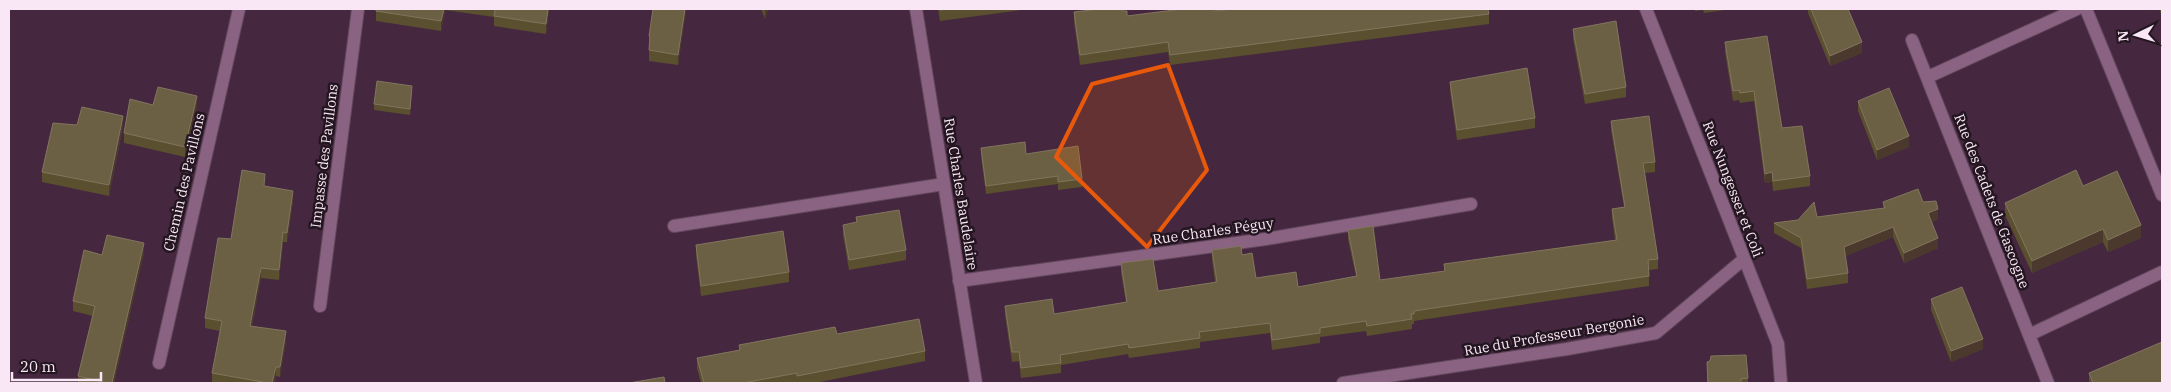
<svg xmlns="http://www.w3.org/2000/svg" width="2171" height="392" font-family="'IBM Plex Serif',serif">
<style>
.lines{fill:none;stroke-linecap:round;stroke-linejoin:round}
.lane-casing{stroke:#62475c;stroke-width:14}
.street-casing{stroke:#62475c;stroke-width:14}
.lane{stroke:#8a6282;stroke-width:12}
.street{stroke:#8a6282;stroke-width:12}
.wall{fill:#5a4f2e}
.shaded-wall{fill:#4a392c}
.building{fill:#6b6043;stroke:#82755f}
.marked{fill:#e8590c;fill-opacity:0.2;stroke:#e8590c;stroke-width:4;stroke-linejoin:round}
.labels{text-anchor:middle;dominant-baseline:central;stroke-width:5;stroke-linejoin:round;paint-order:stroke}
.street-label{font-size:14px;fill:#fae7f5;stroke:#231620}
</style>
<rect width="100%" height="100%" fill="#45283f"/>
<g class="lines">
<!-- lane casing -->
<g class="lane-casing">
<path id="lane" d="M674 226 944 184
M959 281 1266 239 1471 204
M320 306 358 9
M159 363 239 9"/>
</g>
<!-- street casing -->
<g class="street-casing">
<path id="street" d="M916 9 976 383
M1646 9 1778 344 1781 383
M2086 9 2162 195
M1912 40 2029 335 2162 272
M1928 77 2077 9
M2029 335 2048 383
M1343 383 1567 349 1656 333 1744 259"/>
</g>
<!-- lane -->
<use href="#lane" class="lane"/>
<!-- street -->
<use href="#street" class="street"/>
</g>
<!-- wall -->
<path class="wall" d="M376 9H549L546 34 494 26V17L445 10 441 31 376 21Z
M686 9 678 65 649 61V36Z
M761 9H768L765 19Z
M938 9H1021V10L940 21Z
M1695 9H1732L1704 13 1703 10 1695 11Z
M1808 9H1848L1862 53 1830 66 1808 13Z
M2159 9H2162V16Z
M1123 11 1127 16 1214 11 1489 14V24L1170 65 1168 52 1080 65 1074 22V12Z
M1573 29 1626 87V97L1585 104 1573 39Z
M1725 42 1782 128 1810 176V186L1773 191 1772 182 1765 183 1754 101 1740 103 1739 100 1733 101 1725 52Z
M1450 82 1535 118V128L1457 140 1450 91Z
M412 91 410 115 374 110V104Z
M1858 101 1909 147 1877 160 1858 111Z
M153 105 197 106 185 157 124 143V133Z
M1611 121 1655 162V172L1645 173 1658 259V269L1649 270V286L1414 321V324H1412V329L1367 336 1366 331 1320 337V343L1272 350 1270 333 1200 342V348L1129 358 1128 354 1061 365V373L1021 378 1019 361 1012 362 1005 315V306L1054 314 1126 302 1121 273V263L1158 291 1215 282 1212 260V250L1242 255 1256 278 1298 287 1356 276 1348 240V230L1380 280 1444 272V264L1615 240 1612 218V209L1624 207 1611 130Z
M77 125 123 126 109 196 42 182V172Z
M981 148 1026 154 1082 179V187L1058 190V184L986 194 981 156Z
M265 186 293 201 287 242H283L279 280 261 278 252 326 286 341 280 377 276 376 275 383H212V373L220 331 205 328V318L231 239Z
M2083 186 2141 238 2108 252 2103 242 2032 273 2005 215V203Z
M1883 202 1938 219 1932 222 1938 248 1904 263 1893 237 1845 256 1848 273V283L1807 289 1801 248 1774 233V223L1883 208Z
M856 217 906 250V260L849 270 843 235V225L856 222Z
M696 245 789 272V282L701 296 696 255Z
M144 253 114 383H78V376L93 316 73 311V301L102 255Z
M1931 299 1983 349 1951 362 1931 310Z
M837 334 925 351V361L815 383H701L697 368V358L739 350V345Z
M1707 362 1748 378V383H1707Z
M2089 373 2162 383H2089Z"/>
<!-- shaded-wall -->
<path class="shaded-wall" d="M444 9H445V10L441 31V21Z
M548 9H549L546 34V24Z
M685 9H686V12L678 65V55Z
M766 9H768L765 19V10Z
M2146 9H2152L2146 11Z
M1862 42V53L1830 66V56Z
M197 96V106L185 157V147Z
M123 116V126L109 196V185Z
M1909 136V147L1877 160V150Z
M1772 172V182L1765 183V174Z
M293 191V201L287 242V233Z
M1938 209V219L1928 224V213Z
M2141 225V238L2108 252V240Z
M1893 227V237L1844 257V247Z
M2103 229V242L2032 273V261Z
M283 232V242L279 280V270Z
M1938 238V248L1904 263V253Z
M144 243V253L114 383H112Z
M261 268V278L250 336V326Z
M286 331V341L280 377V367Z
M1983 339V349L1951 362V351Z
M276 367V376L275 383H272Z"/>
<!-- building -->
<path class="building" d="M376 9H444L441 21 376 11Z
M495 9H548L546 24 494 16Z
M653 9H685L678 55 649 50 650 36H649Z
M939 9H952L940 10Z
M1099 9H1123V11H1127V16L1182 9H1213L1214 11 1233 9H1488L1489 14 1170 55 1168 42 1080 55 1074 12Z
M1811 9H1848L1862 42 1830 56Z
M1616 21 1626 87 1585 94 1573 29Z
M1767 36 1782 128 1802 126 1810 176 1773 181 1772 172 1765 174 1754 91 1740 93 1739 90 1733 91 1725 42Z
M1527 68 1535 118 1457 130 1450 82Z
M377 81 412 86 410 109 374 104Z
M158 87 197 96 185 147 124 133 130 99 153 105Z
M1889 88 1909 136 1877 150 1858 101Z
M82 107 123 116 109 185 42 172 53 123 77 125Z
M1649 116 1655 162 1643 163 1658 259 1648 260 1649 276 1414 311V314H1411L1412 319 1367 326 1366 321 1320 328V333L1272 340 1270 323 1199 332 1200 338 1129 348 1128 344 1060 355 1061 363 1021 368 1019 352H1012L1005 306 1052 299 1054 314 1127 302 1121 263 1153 259 1158 291 1217 282 1212 250 1241 246 1242 255 1252 253 1256 278 1296 272 1298 287 1357 276 1348 230 1373 226 1380 280 1445 271 1444 264 1617 240 1612 209 1625 207 1611 121Z
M1025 142 1026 154 1078 146 1082 179 1058 182V176L986 186 981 148Z
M242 170 265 174 264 186 293 191 287 233 283 232 279 270 261 268 250 326 286 331 280 367H276L272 383H268L212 373 222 321 205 318 218 238 231 239Z
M2076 170 2083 186 2117 171 2141 225 2108 240 2103 229 2032 261 2005 203Z
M1918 189 1923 202 1936 201 1938 209 1928 213 1938 238 1904 253 1893 227 1844 247 1848 273 1807 279 1801 238 1774 223 1798 220 1814 202 1817 217 1885 208 1883 202Z
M899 210 906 250 849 260 843 225 857 222 856 217Z
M783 231 789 272 701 286 696 245Z
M107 235 144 243 112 383H107L78 376 95 306 73 301 84 250 102 255Z
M1962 287 1983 339 1951 351 1931 299Z
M919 319 925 351 797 376V373L743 383H704L697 358 740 350 739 345 835 327 837 334Z
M2162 342V383H2093L2089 373Z
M1746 355 1748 378 1741 379V383H1708L1707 362 1710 361 1711 356Z
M664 377 665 383H629Z"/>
<!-- marked area -->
<path class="marked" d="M1168 65 1207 170 1147 247 1056 157 1092 84Z"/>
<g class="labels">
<!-- street labels -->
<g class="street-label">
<text transform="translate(324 156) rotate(-83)">Impasse des Pavillons</text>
<text transform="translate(184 182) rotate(-77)">Chemin des Pavillons</text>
<text transform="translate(1733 189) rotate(69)">Rue Nungesser et Coli</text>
<text transform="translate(961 194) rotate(81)">Rue Charles Baudelaire</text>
<text transform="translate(1992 201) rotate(69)">Rue des Cadets de Gascogne</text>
<text transform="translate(1213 231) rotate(-8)">Rue Charles Péguy</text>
<text transform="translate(1554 335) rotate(-10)">Rue du Professeur Bergonie</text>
</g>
</g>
<!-- border -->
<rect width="2171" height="392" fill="none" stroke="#fae7f5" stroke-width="20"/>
<!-- north arrow -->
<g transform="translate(2136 35) rotate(265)" stroke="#231620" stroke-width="4" paint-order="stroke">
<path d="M0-4L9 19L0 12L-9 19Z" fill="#fae7f5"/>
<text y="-8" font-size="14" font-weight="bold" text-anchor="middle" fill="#fae7f5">N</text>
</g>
<!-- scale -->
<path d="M12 372v8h89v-8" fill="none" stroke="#fae7f5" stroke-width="2.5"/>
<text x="20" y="372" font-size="15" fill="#fae7f5" stroke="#231620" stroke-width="4" paint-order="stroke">20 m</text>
</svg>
